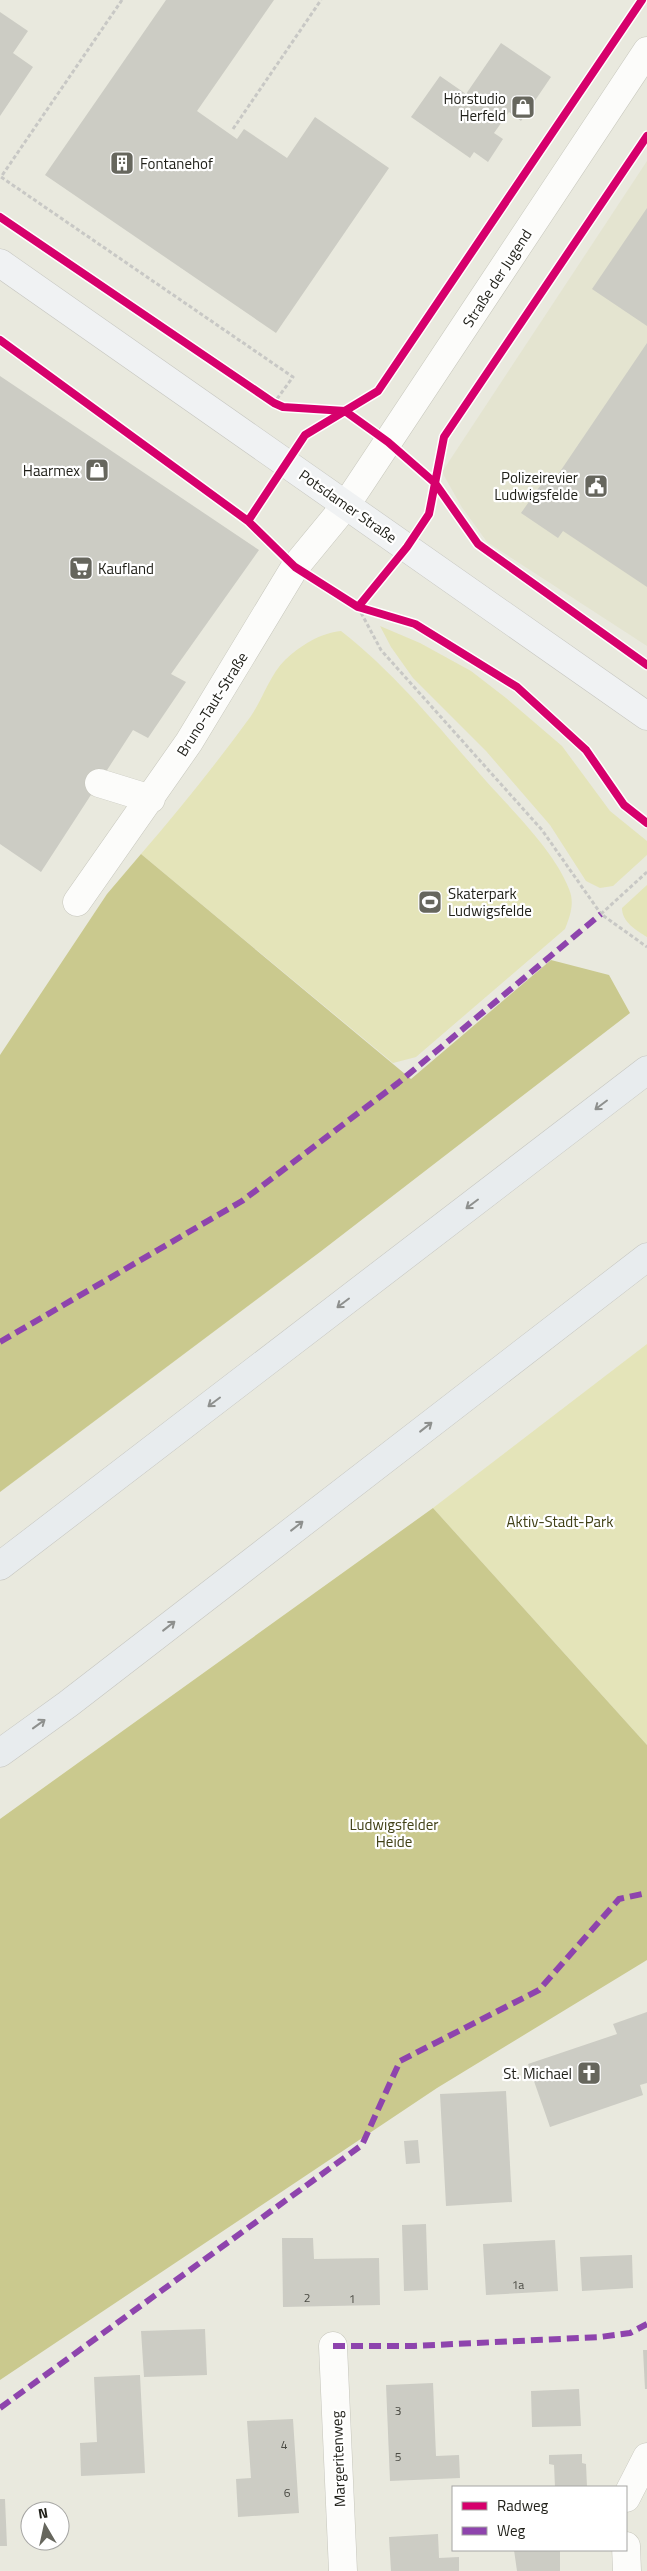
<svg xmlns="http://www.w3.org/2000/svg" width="647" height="2571" font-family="'Titillium Web',sans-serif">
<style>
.built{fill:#e4e4d0}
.green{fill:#e4e4b9}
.forest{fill:#cac98e}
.building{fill:#ccccc4}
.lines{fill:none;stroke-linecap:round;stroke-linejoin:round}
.minor-casing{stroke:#c6c6bc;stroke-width:29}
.major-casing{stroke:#c6c6c0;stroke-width:29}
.highway-casing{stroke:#c6c6c0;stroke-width:29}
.path{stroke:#c8c8c5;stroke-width:3;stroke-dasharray:4 2.5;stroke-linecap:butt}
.minor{stroke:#fcfcfa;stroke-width:28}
.major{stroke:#f0f2f3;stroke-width:28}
.highway{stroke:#e8ecee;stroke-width:28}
.quiet{stroke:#8e44ad;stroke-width:6;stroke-dasharray:12 6;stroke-linecap:butt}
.cycleway-casing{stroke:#fff;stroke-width:11}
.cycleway{stroke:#d6006c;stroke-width:8}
.oneway{stroke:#8e908e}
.labels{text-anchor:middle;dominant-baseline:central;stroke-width:4.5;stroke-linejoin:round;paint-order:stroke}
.number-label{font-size:12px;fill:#4a4a43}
.poi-label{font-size:15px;fill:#1f1f18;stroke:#fff;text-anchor:end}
.street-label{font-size:15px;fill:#1f1f18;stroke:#fff}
.park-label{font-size:15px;fill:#404016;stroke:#fff}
</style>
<rect width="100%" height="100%" fill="#e9e9de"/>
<!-- built -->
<path class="built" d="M647 161V646L487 542 461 506 442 472Z"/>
<!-- green -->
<path class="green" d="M380 626 420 643 471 671 506 698 562 746 610 811 647 841V855L613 886 600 888 586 881 550 825 486 751 413 678 391 647Z
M341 631C396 674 440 729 486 781 513 811 555 852 569 889 575 903 570 916 565 929L416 1057 393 1063 141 854C180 809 216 764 251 716 262 700 271 673 285 660 300 646 320 633 341 631Z
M647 885V937C636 930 622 922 622 908Z
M647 1344V1745L433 1508Z"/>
<!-- forest -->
<path class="forest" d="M141 854 411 1079 551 960 609 975 630 1013 320 1252 0 1492V1055L107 894Z
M433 1508 647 1745V1960L437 2088 0 2380V1819Z"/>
<!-- building -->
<path class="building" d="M166 0H274L197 111 237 139 244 129 287 158 315 117 389 168 276 333 45 175Z
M0 12 28 31 13 53 33 67 0 116Z
M501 43 551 77 521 121 509 112 494 133 503 139 488 162 474 152 470 158 411 117 440 76 466 94Z
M647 208V326L592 289Z
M647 343V587L563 531 558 538 521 513 550 472 557 476Z
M0 376 259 550 171 674 186 682 148 738 133 730 41 872 0 844Z
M647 2012V2083L640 2085 643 2095 550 2127 528 2064 617 2034 613 2024Z
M506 2091 512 2202 446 2206 440 2094Z
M418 2140 420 2163 406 2164 404 2141Z
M426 2224 428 2290 404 2291 402 2225Z
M282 2238H313L314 2259 379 2258 380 2305 283 2307Z
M555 2240 558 2291 486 2295 483 2244Z
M632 2255 633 2288 582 2291 580 2257Z
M205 2329 207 2375 144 2377 141 2331Z
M643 2350H647V2389H645Z
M140 2375 145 2473 81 2476 80 2443 97 2442 94 2377Z
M433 2383 436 2456 459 2455 460 2478 390 2481 386 2385Z
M579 2389 581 2426 532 2427 531 2391Z
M293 2419 299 2513 238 2517 236 2479 251 2478 247 2421Z
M582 2454V2463L586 2464 587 2487H555L554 2465 549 2464V2455Z
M0 2499H5L7 2546H0Z
M438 2534 439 2558 459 2557V2571H391L389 2537Z
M514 2550H560V2571H517Z"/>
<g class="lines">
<!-- minor casing -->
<g class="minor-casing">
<path id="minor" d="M99 783 151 799
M77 902 189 742 295 567 346 505 647 51
M333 2346 343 2571
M626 2498 647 2457
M626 2546 627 2571"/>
</g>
<!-- major casing -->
<g class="major-casing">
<path id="major" d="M0 263 647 716"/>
</g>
<!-- highway casing -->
<g class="highway-casing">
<path id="highway" d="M0 1566 647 1070
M0 1753 68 1704 647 1257"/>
</g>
<!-- path -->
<path class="path" d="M122 0 1 177 293 377 274 403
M233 129 321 0
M358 607 381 650 542 830 601 914
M647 872 601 914 647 947"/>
<!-- minor -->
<use href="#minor" class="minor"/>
<!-- major -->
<use href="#major" class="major"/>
<!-- highway -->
<use href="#highway" class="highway"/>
<!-- quiet -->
<path class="quiet" d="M0 1342 242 1201 398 1083 601 914
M333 2346H414L600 2337 630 2333 647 2324
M0 2408 362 2145 400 2061 539 1990 619 1899 647 1893"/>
<!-- cycleway casing -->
<g class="cycleway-casing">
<path id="cycleway" d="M0 217 274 403 283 407 345 411 388 442 435 483 478 544 647 665
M0 340 248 521 295 567 358 607 415 624 517 687 586 750 624 805 647 823
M248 521 305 435 378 391 642 0
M358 607 407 547 429 514 444 437 647 136"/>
</g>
<!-- cycleway -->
<use href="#cycleway" class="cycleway"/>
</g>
<!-- one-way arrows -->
<defs><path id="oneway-shaft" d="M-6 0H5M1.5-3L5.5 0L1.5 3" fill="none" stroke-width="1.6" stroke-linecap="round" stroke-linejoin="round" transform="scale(1.25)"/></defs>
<g class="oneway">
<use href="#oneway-shaft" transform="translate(601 1105) rotate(143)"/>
<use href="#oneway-shaft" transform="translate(472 1204) rotate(143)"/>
<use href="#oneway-shaft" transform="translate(343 1303) rotate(143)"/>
<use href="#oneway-shaft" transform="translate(214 1402) rotate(143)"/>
<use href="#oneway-shaft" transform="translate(426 1427) rotate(-38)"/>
<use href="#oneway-shaft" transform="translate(297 1526) rotate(-38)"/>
<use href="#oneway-shaft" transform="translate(169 1626) rotate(-38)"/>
<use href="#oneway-shaft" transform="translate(39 1724) rotate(-36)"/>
</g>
<!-- icons -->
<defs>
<g id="shop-square" transform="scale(1.25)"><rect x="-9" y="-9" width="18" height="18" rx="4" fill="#66665d" stroke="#fff"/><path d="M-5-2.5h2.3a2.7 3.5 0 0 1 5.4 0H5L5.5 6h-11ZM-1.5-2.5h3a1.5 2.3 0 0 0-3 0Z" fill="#fff"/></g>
<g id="building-square" transform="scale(1.25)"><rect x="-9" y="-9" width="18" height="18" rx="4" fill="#66665d" stroke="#fff"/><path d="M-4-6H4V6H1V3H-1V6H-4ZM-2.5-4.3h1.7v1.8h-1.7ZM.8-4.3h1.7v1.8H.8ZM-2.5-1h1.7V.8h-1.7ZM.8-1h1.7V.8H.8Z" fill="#fff"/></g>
<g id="civic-square" transform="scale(1.25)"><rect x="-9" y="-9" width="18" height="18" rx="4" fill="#66665d" stroke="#fff"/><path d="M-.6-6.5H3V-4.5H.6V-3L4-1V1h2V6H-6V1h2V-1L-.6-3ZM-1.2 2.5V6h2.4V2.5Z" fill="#fff"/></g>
<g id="supermarket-square" transform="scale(1.25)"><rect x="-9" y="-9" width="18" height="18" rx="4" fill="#66665d" stroke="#fff"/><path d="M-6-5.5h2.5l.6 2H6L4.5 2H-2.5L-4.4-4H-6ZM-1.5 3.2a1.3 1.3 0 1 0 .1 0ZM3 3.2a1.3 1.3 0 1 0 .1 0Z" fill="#fff"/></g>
<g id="stadium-square" transform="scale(1.25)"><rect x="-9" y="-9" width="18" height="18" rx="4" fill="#66665d" stroke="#fff"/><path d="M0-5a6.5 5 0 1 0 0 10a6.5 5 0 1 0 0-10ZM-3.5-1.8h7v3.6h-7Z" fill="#fff"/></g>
<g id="church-square" transform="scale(1.25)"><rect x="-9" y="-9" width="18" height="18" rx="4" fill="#66665d" stroke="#fff"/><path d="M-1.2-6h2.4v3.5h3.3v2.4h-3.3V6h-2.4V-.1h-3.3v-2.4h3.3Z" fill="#fff"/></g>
</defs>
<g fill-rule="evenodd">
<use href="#shop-square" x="523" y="107"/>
<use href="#building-square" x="122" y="163"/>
<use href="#shop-square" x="97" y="470"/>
<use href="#civic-square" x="596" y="486"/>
<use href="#supermarket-square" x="81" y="568"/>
<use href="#stadium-square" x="430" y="902"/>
<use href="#church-square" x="589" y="2073"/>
</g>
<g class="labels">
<!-- number labels -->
<g class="number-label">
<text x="518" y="2284">1a</text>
<text x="307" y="2297">2</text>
<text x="352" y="2298">1</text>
<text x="398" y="2410">3</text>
<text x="284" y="2444">4</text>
<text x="398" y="2456">5</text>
<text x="287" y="2492">6</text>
</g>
<!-- poi labels -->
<g class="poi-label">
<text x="506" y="98">Hörstudio<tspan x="506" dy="17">Herfeld</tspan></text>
<text x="140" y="163" text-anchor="start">Fontanehof</text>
<text x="80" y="470">Haarmex</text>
<text x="578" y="477">Polizeirevier<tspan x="578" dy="17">Ludwigsfelde</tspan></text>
<text x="98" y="568" text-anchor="start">Kaufland</text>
<text x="448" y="893" text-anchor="start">Skaterpark<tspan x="448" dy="17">Ludwigsfelde</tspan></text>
<text x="572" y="2073">St. Michael</text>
</g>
<!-- street labels -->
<g class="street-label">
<text transform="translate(497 278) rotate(-57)">Straße der Jugend</text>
<text transform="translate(348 506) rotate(35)">Potsdamer Straße</text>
<text transform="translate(212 704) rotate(-58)">Bruno-Taut-Straße</text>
<text transform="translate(338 2459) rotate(-92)">Margeritenweg</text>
</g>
<!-- park labels -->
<g class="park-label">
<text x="560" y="1521">Aktiv-Stadt-Park</text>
<text x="394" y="1824">Ludwigsfelder<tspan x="394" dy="17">Heide</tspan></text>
</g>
</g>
<!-- legend -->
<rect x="452" y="2486" width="175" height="65" fill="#ffffff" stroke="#a5a5a3"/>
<rect x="462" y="2502" width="25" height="8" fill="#d6006c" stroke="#a5a5a3"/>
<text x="497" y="2511" font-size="15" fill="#1f1f18">Radweg</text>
<rect x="462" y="2527" width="25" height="8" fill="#8e44ad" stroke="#a5a5a3"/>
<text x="497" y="2536" font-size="15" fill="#1f1f18">Weg</text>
<!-- north arrow -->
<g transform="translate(45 2526) rotate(351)"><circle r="24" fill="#ffffff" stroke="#a5a5a3"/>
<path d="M0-4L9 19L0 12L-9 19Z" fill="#66665d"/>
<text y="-8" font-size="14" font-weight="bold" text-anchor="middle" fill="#1f1f18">N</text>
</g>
</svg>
